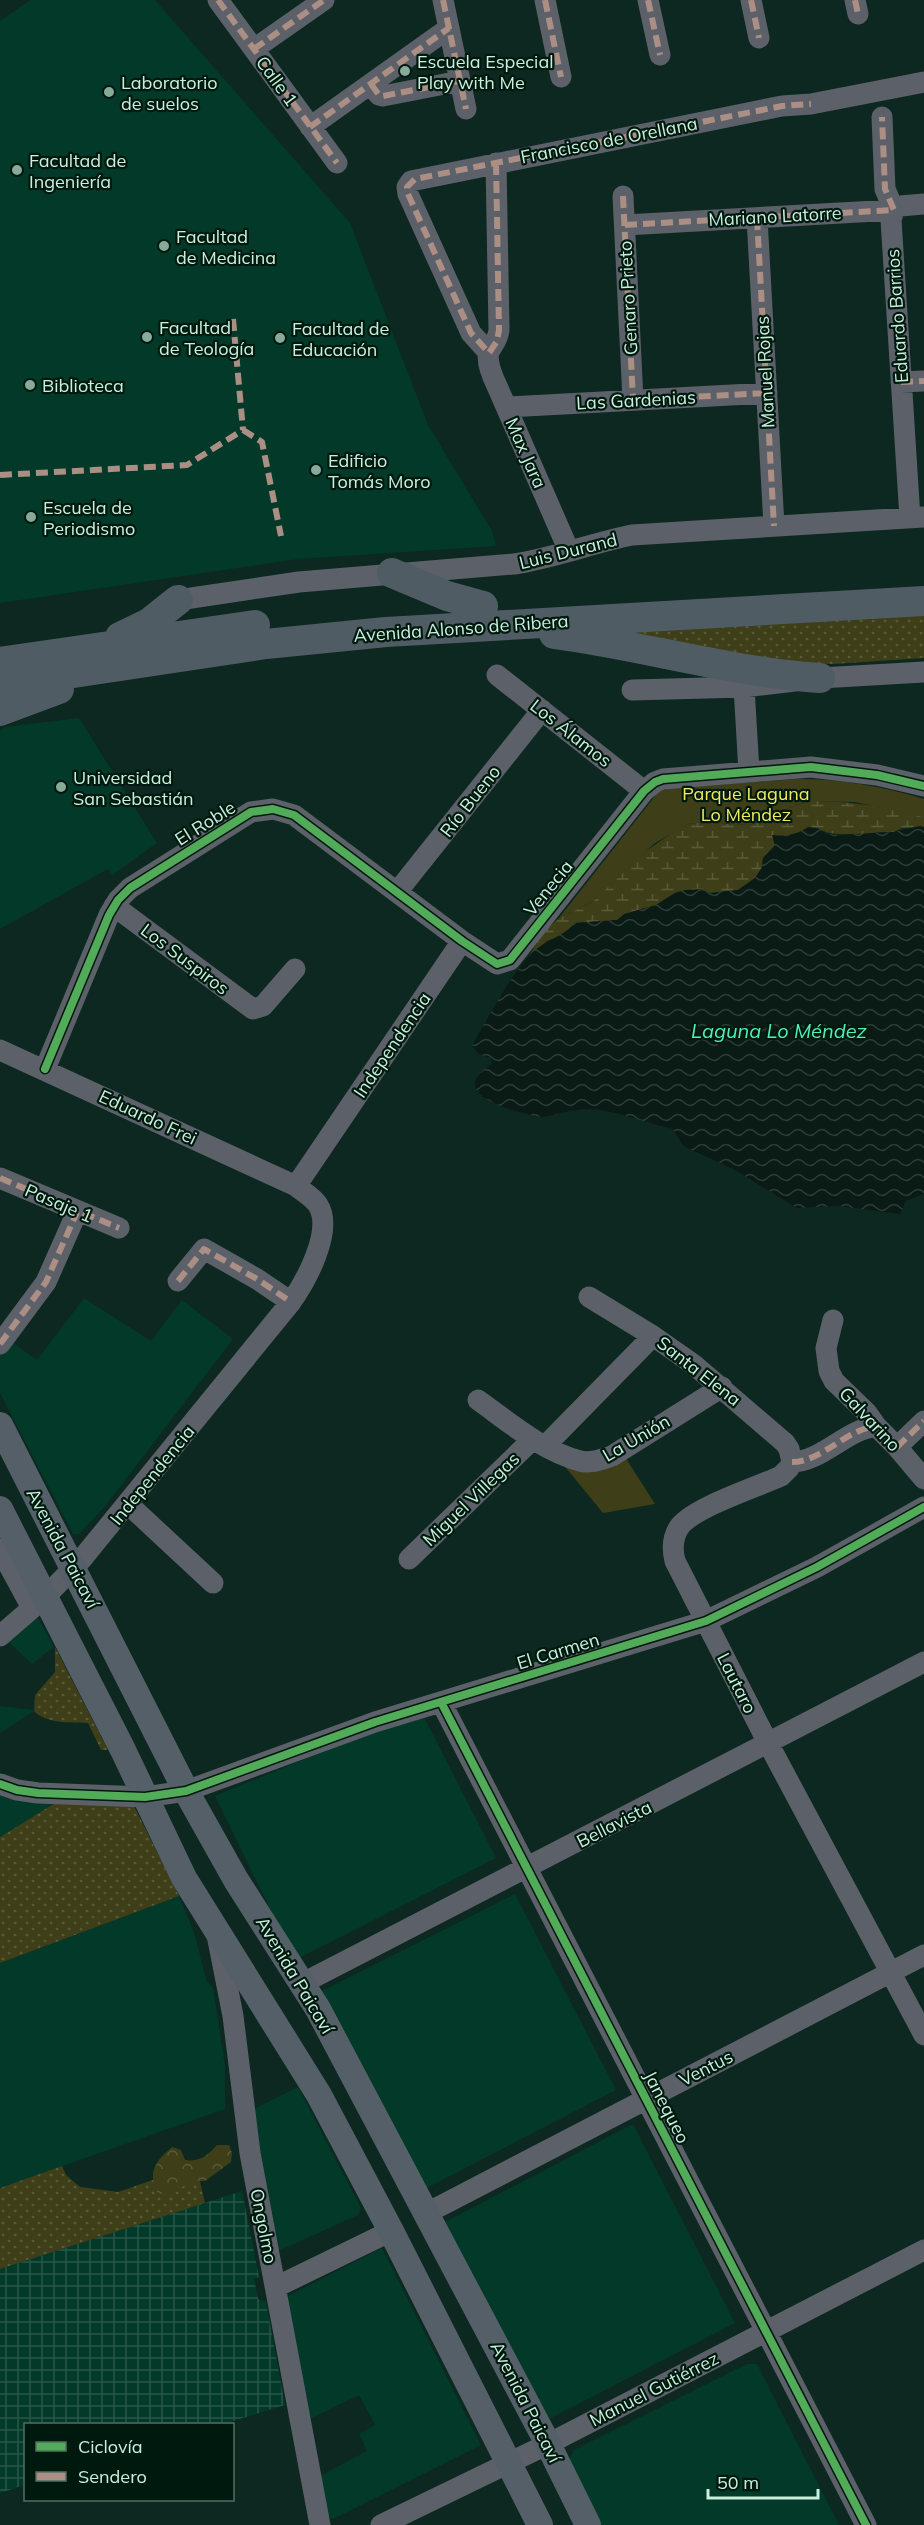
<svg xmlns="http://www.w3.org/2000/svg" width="924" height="2525" font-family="Mulish,sans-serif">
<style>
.built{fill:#033929}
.industrial{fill:url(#industrial-grid)}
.grass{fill:url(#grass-dots)}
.forest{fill:url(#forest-crowns)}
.wetland{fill:url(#wetland-marsh)}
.park{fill:#3e3f19}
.water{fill:url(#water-waves)}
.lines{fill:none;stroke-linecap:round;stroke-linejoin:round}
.minor{stroke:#5c6069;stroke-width:21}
.major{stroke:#555f67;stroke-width:26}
.highway{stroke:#505c63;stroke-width:30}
.quiet{stroke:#ac8f84;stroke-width:6;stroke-dasharray:12 6;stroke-linecap:butt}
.cycleway-casing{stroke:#00190f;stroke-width:11}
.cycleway{stroke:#51ab58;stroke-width:8}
.poi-dot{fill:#87aa9b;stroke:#00190f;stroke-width:2}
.labels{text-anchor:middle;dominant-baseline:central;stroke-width:4.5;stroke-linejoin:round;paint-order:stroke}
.poi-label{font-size:18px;fill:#c8f0dd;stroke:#00190f;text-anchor:start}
.street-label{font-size:18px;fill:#c8f0dd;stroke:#00190f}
.park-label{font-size:18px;fill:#f2e960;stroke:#00190f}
.water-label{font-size:20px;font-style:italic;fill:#50f0b7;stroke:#00190f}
</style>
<defs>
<pattern id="industrial-grid" width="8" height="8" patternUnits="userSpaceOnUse" patternTransform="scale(1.5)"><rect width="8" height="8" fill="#033929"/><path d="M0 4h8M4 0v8" fill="none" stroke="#265648"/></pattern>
<pattern id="grass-dots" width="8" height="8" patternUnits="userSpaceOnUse" patternTransform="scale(1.5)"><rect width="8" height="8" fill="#3e3f19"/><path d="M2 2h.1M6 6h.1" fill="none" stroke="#585b3a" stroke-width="1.8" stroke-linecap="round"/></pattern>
<pattern id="forest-crowns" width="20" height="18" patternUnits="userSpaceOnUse" patternTransform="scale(1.5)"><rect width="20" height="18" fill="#3e3f19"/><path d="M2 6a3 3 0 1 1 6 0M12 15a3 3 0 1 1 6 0" fill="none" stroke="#585b3a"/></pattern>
<pattern id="wetland-marsh" width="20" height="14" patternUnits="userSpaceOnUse" patternTransform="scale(1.5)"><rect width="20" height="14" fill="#3e3f19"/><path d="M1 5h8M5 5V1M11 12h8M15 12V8" fill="none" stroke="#585b3a"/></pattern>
<pattern id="water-waves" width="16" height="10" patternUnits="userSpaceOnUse" patternTransform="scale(1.5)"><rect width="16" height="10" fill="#0a1a14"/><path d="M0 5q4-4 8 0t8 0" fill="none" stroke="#2c3c36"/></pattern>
</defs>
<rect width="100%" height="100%" fill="#0d2820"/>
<!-- built -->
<path class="built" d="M30 0H155L350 223 428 425 492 531 496 546 298 559 0 603V21Z
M79 718 157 843 112 875 108 869 0 929V731L5 727Z
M84 1298 151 1341 182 1300 233 1339 106 1505 79 1534H73L0 1393V1352L9 1340 37 1360Z
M36 1618H38L54 1647 32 1664 9 1642Z
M0 1706 34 1710V1711L0 1733Z
M424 1717 496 1858 299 1958 290 1950 215 1796 370 1732Z
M0 1795 19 1801 55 1803 0 1837Z
M515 1894 616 2090 423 2190 316 1994Z
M179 1896 195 1935 206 1980 213 1988 225 2066V2109L0 2188V1963Z
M298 2087 361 2208 358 2215 278 2251 255 2139 254 2109Z
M633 2124 735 2323 549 2419 445 2222Z
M382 2248 481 2445 333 2519 328 2517 318 2477 367 2451 359 2434 375 2425 359 2395 306 2421 285 2302 288 2296Z
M747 2364H757L839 2525H600L567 2464 574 2450Z"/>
<!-- industrial -->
<path class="industrial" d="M242 2191 259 2277 254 2279 258 2299 266 2302 285 2405 223 2424H26L25 2485 0 2493V2269Z"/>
<!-- grass -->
<path class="grass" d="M924 615V658L834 664 772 662 620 630Z
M55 1647 108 1750H101L88 1723C70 1722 46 1724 34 1711L35 1695 55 1672Z
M55 1803 133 1804 179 1896 0 1963V1837Z
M196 2165 205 2203 0 2269V2188L62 2166 66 2175 80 2187 118 2192Z"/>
<!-- forest -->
<path class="forest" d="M217 2145H229L232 2153 231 2162 205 2181H191L172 2194H158C147 2172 155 2162 172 2147L181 2150 185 2160C200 2162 207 2156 217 2145Z"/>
<!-- wetland -->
<path class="wetland" d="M810 801C849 801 886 806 924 817V827L902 828 894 832C870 831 836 840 817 828L781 837 773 835 775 845 763 858 762 867 755 878 738 890 710 893 702 889 675 893 656 905 635 911 617 920 575 923 565 934 547 941 529 956 545 930 559 918 592 902 638 857 673 832 688 824 705 822 749 825 770 819 782 810Z"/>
<!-- park -->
<path class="park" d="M797 779C841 779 882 786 924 799V817L855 802 810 801 782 810 770 819 749 825 705 822 688 824 655 843 592 902 559 918 659 791 671 788Z
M625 1457 655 1504 603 1513 562 1463Z"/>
<!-- water -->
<path class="water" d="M920 826 924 827V1194L906 1201 900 1214 838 1206 797 1208 735 1170 683 1146 673 1129C646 1123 620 1112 592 1109 574 1108 558 1115 542 1117 535 1117 526 1113 519 1112 494 1105 451 1089 492 1064L491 1058 479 1054 472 1046 478 1035C492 1011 511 975 530 955 544 940 562 938 575 923L617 920 624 914 656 905 675 893 685 890 702 889 710 893 738 890 755 878 762 868 763 858 775 846 772 835C785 837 798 834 808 827L817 828 827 834 837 835 894 832Z"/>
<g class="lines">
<!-- minor -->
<path class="minor" d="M218 0 337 163
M443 0 466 109
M545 0 561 77
M648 0 660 55
M751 0 759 38
M855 0 858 14
M254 49 324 0
M371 84 379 95 383 96 460 81
M882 117 885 189 894 210 891 220 910 518
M310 127 449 28
M496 163 499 330C498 340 493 344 489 352 486 361 493 378 497 386L569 551
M623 196 633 400
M757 218 774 526
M625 225 894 210 900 206 924 204
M489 353 471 333 408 194 407 187 411 181 782 106 811 104 924 82
M901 382 924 381
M506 407 767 393
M178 600 299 582 514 564C554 558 592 543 632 535L924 517
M497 675 644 791
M744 687 749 772
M632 690 744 687 820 678 924 672
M397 892 542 710
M114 906 253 1009 263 1006 295 969
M0 1050 296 1186C303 1192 313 1197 318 1205 334 1230 306 1281 291 1302L81 1560 45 1597 0 1636
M45 1069 109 915 118 900 130 888 251 812 273 809 294 815 462 941 497 964 510 960 644 791 655 782 663 779 811 767 877 775 924 786
M0 1178 119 1228
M296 1186 462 941
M178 1281 204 1249 257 1279 291 1302
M589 1297 653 1336 693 1364 785 1443 789 1449 792 1462
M833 1320 826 1348 829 1371 834 1381 867 1413 877 1427 897 1447 924 1479
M0 1344 46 1282 77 1212
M478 1400C509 1422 542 1451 580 1461 591 1464 602 1459 612 1456L722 1387
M545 1446 653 1336
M897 1447 924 1421
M792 1462 789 1468 781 1476C757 1487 695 1507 680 1526 672 1537 672 1549 675 1561L768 1743 924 2035
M792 1462C822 1462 850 1426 877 1427
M128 1504 213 1583
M0 1549 32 1608
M409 1559 533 1439
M441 1702 866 2525
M0 1784 17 1790 38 1793 145 1797 186 1791 375 1722 706 1621 817 1567 924 1507
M218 1940 233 2016 250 2153 320 2525
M303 1983 924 1662
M425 2214 924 1955
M276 2287 391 2231
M381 2525 548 2444 924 2250"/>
<!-- major -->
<path class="major" d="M0 1425 186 1791 236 1880 318 2009 548 2444 588 2525
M0 1509 123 1750 184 1878 319 2095 391 2231 540 2525"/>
<!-- highway -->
<path class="highway" d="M392 573 447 596 483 606
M554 634C644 646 730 672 820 678
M120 637 149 623 178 600
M0 662 255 625
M0 684 266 644 386 632 924 601
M0 711 59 689"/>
<!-- quiet -->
<path class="quiet" d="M218 0 337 163
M443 0 466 109
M545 0 561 77
M648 0 660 55
M751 0 759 38
M855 0 858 14
M254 49 324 0
M371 84 379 95 383 96 460 81
M310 127 449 28
M496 163 499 330 497 341 489 353 471 333 408 194 407 187 415 179 782 106 811 104
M623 196 633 400 767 393
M757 218 774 526
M625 225 894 210 885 189 882 117
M233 319 243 430
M901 382 924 381
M243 430 262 442 281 536
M0 475 187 465 243 430
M0 1178 119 1228
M178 1281 204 1249 257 1279 291 1302
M0 1344 46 1282 77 1212
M897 1447 924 1421
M792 1462C822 1462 850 1426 877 1427"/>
<!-- cycleway casing -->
<g class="cycleway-casing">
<path id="cycleway" d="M45 1069 109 915 118 900 130 888 251 812 273 809 294 815 462 941 497 964 510 960 644 791 655 782 663 779 811 767 877 775 924 786
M441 1702 866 2525
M0 1784 17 1790 38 1793 145 1797 186 1791 375 1722 706 1621 817 1567 924 1507"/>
</g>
<!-- cycleway -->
<use href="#cycleway" class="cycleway"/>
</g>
<!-- markers -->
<g class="poi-dot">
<circle cx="405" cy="71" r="6"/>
<circle cx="109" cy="92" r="6"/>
<circle cx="17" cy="170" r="6"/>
<circle cx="164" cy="246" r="6"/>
<circle cx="147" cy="337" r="6"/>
<circle cx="280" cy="338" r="6"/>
<circle cx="30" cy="385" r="6"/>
<circle cx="316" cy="470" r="6"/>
<circle cx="31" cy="517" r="6"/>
<circle cx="61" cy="787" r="6"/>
</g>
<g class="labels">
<!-- poi labels -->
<g class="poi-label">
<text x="417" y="61">Escuela Especial<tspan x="417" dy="21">Play with Me</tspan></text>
<text x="121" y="82">Laboratorio<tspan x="121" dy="21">de suelos</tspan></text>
<text x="29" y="160">Facultad de<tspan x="29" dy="21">Ingeniería</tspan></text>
<text x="176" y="236">Facultad<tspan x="176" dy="21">de Medicina</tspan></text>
<text x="159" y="327">Facultad<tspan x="159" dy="21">de Teología</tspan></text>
<text x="292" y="328">Facultad de<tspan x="292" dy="21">Educación</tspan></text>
<text x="42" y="385">Biblioteca</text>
<text x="328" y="460">Edificio<tspan x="328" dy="21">Tomás Moro</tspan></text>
<text x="43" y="507">Escuela de<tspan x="43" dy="21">Periodismo</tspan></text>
<text x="73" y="777">Universidad<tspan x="73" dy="21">San Sebastián</tspan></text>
</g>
<!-- street labels -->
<g class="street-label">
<text transform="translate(277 81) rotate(54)">Calle 1</text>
<text transform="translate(609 140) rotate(-11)">Francisco de Orellana</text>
<text transform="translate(775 216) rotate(-3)">Mariano Latorre</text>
<text transform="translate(628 298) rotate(-93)">Genaro Prieto</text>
<text transform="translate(897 316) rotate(-94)">Eduardo Barrios</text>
<text transform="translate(765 372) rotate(-93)">Manuel Rojas</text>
<text transform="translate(636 400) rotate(-3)">Las Gardenias</text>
<text transform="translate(526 453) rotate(66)">Max Jara</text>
<text transform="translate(568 551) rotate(-14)">Luis Durand</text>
<text transform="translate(461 628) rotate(-4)">Avenida Alonso de Ribera</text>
<text transform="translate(571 733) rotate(38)">Los Álamos</text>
<text transform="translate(470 801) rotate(-52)">Río Bueno</text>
<text transform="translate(205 823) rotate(-32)">El Roble</text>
<text transform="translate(548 888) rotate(-51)">Venecia</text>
<text transform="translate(185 959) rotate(37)">Los Suspiros</text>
<text transform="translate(392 1045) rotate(-56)">Independencia</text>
<text transform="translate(148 1117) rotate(25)">Eduardo Frei</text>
<text transform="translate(59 1203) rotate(23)">Pasaje 1</text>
<text transform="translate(699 1371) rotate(38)">Santa Elena</text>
<text transform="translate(870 1419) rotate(47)">Galvarino</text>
<text transform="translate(636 1438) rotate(-30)">La Unión</text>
<text transform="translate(152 1475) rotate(-51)">Independencia</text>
<text transform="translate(471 1499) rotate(-44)">Miguel Villegas</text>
<text transform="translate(63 1548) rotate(62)">Avenida Paicaví</text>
<text transform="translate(558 1651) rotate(-17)">El Carmen</text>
<text transform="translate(737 1683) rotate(63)">Lautaro</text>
<text transform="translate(614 1824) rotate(-27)">Bellavista</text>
<text transform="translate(295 1975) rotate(59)">Avenida Paicaví</text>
<text transform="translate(706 2068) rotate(-27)">Ventus</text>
<text transform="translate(667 2107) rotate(63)">Janequeo</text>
<text transform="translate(264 2226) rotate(79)">Ongolmo</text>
<text transform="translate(654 2389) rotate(-27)">Manuel Gutiérrez</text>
<text transform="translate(526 2402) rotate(63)">Avenida Paicaví</text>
</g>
<!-- park labels -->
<g class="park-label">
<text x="746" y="793">Parque Laguna<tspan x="746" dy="21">Lo Méndez</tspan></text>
</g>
<!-- water labels -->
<g class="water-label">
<text x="779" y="1030">Laguna Lo Méndez</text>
</g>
</g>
<!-- legend -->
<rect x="24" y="2423" width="210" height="78" fill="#00190f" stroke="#506f61" stroke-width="1.5"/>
<rect x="36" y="2442" width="30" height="9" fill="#51ab58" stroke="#506f61" stroke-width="1.5"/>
<text x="78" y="2453" font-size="18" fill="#c8f0dd">Ciclovía</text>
<rect x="36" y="2472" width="30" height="9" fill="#ac8f84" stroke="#506f61" stroke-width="1.5"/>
<text x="78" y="2483" font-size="18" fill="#c8f0dd">Sendero</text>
<!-- scale -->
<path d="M708 2489v9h110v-9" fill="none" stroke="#c8f0dd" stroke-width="3"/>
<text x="717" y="2489" font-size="18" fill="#c8f0dd" stroke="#00190f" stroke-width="4.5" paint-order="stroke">50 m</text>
</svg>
